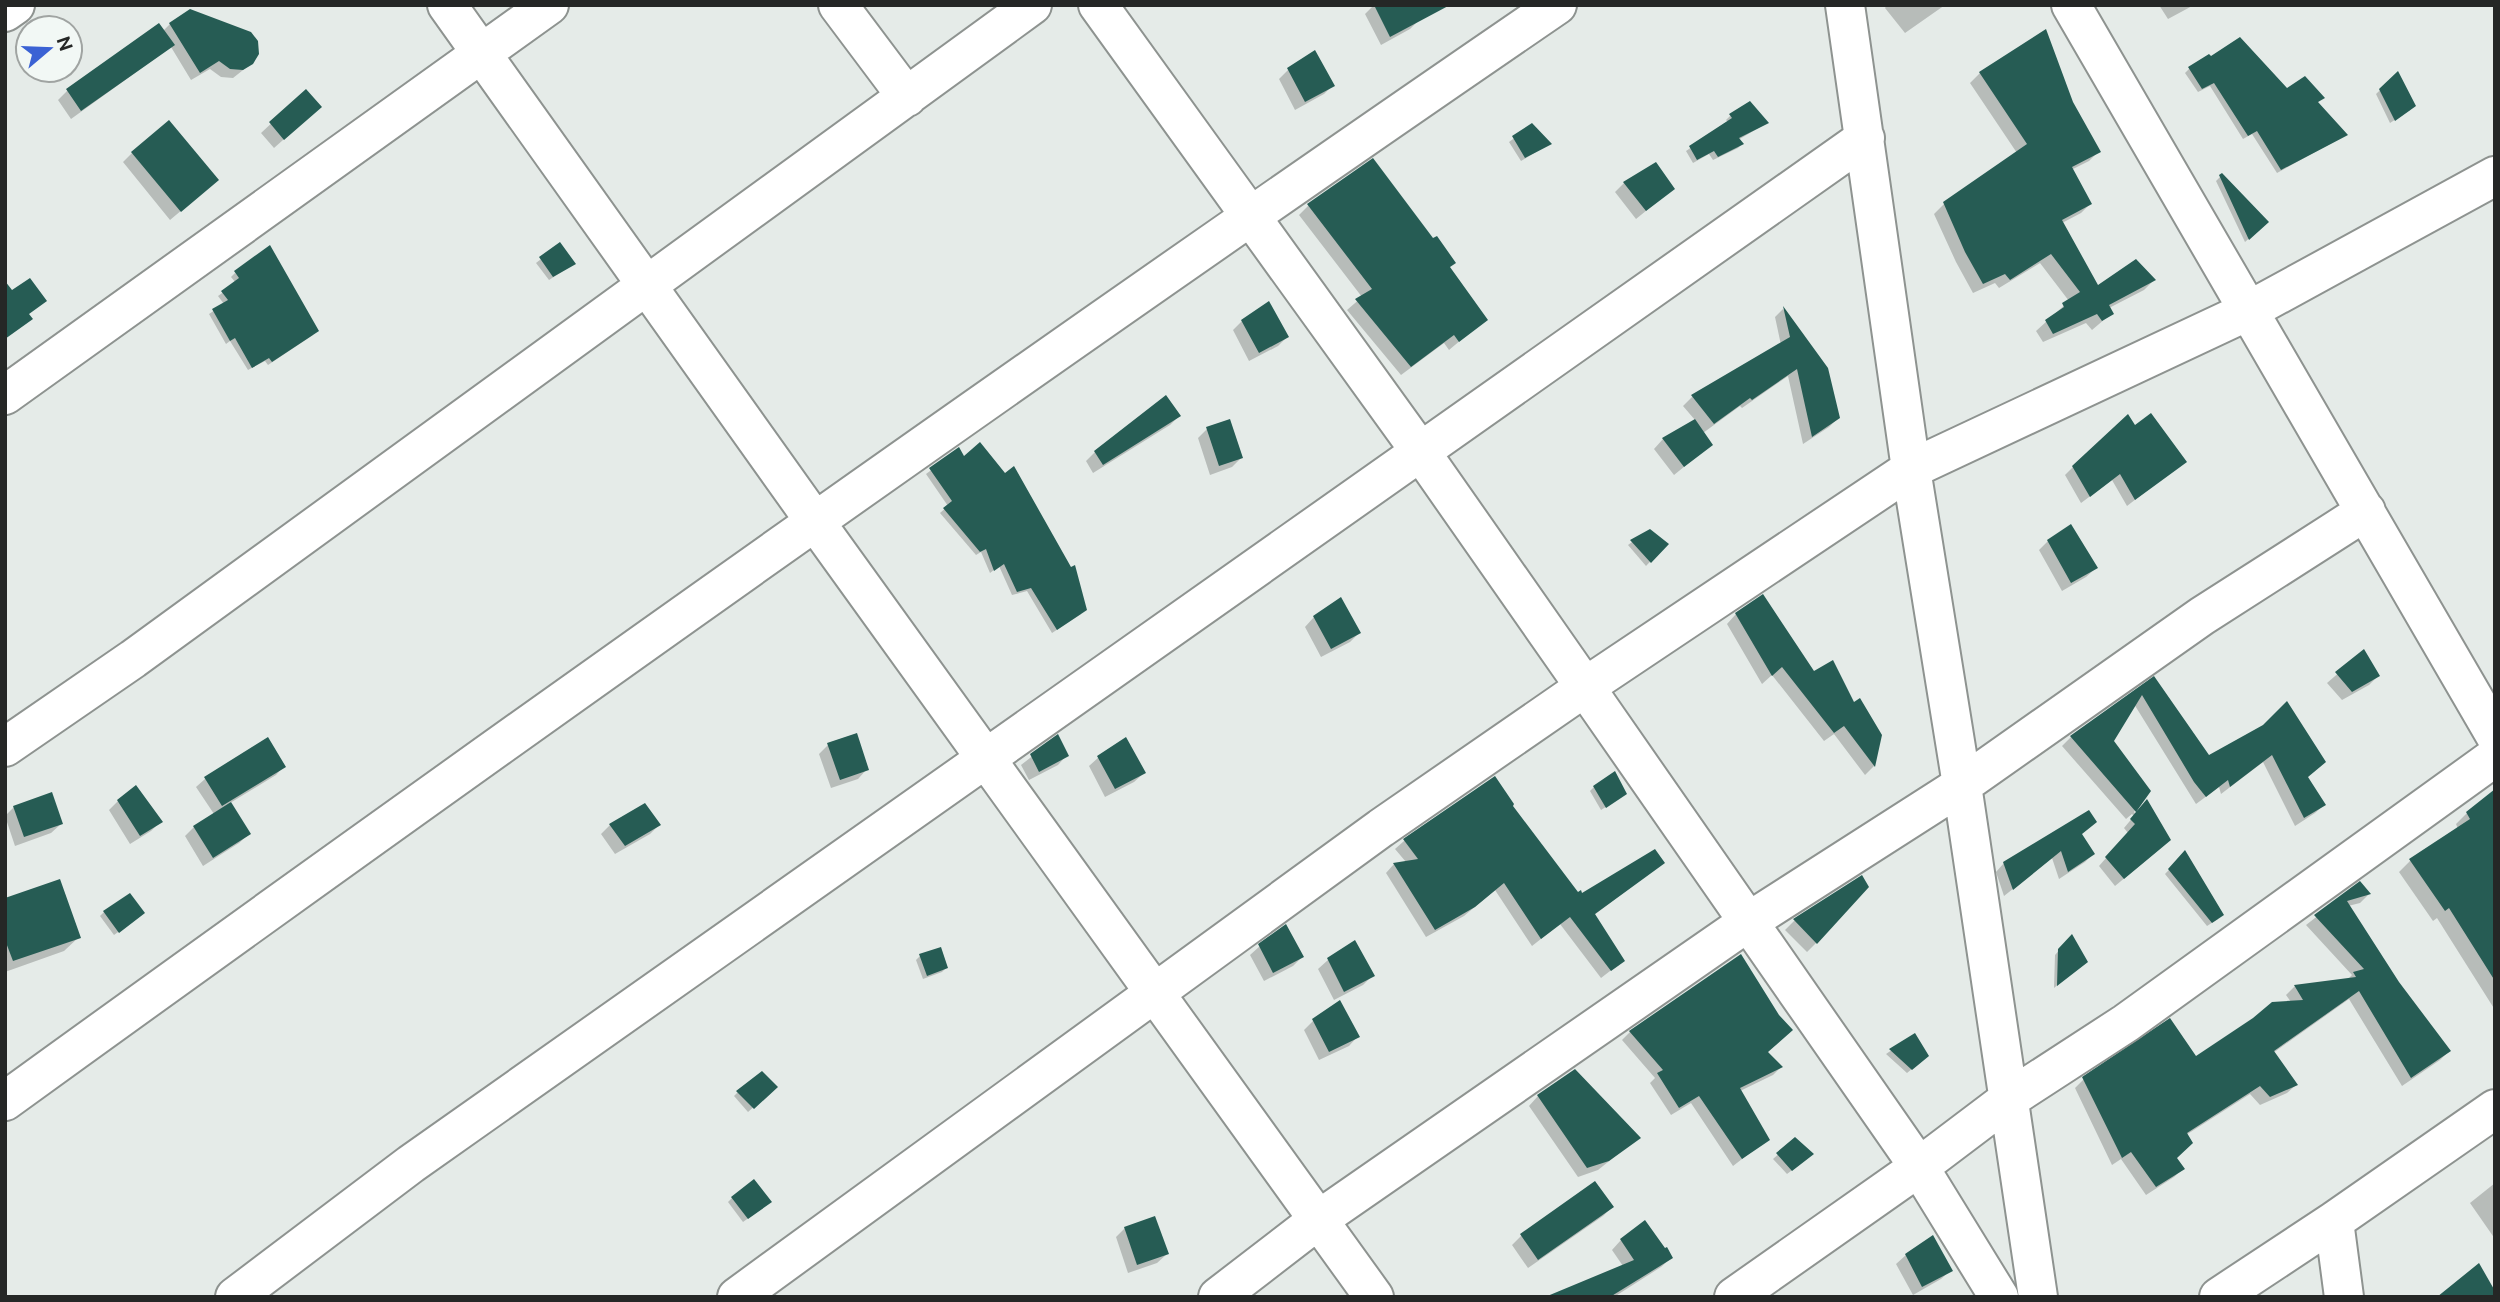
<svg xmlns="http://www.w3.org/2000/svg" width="2500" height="1302" font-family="Ubuntu,sans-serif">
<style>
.shadow{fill:#0003}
.building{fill:#265c54}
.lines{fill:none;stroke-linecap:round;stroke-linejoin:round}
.minor-casing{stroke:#8e9390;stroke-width:42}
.minor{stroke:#fff;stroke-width:38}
</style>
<rect width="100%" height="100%" fill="#e5ebe8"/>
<!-- shadow -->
<path class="shadow" d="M1374 5H1410L1419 20 1410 29 1381 45 1365 14Z
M1887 5H1945L1905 33 1885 8Z
M2159 5H2194L2168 19Z
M170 24 252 63 233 78 221 77 210 69 191 80 171 47 71 119 58 100 67 91 163 31Z
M2189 69 2322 98 2317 103 2346 135 2277 173 2252 134 2243 139 2210 86 2198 92 2185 73Z
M1288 70 1333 85 1324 94 1295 110 1279 79Z
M1980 73 2072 103 2099 151 2089 161 2071 170 2090 204 2081 213 2062 223 2097 287 2154 280 2144 290 2109 308 2112 313 2092 330 2086 323 2043 342 2036 331 2069 301 2040 263 1999 288 1995 283 1973 293 1956 262 1934 214 1944 204 2017 153 1970 83Z
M2397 74 2410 110 2390 123 2376 94Z
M306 91 310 116 274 148 261 133Z
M1730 116 1767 123 1738 140 1742 144 1738 148 1713 160 1709 154 1693 163 1686 151 1728 122 1726 120Z
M1532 125 1549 144 1521 161 1509 142Z
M132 153 207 189 170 220 123 162Z
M1373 160 1486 319 1449 350 1444 343 1401 375 1347 310 1362 297 1299 215 1308 206Z
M2222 175 2267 222 2245 242 2216 181Z
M1624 183 1673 189 1636 219 1615 192Z
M560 244 574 264 549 280 536 263Z
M235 273 313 335 268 365 265 361 248 370 230 341 226 344 209 314 224 304 218 296 236 283 231 277Z
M1783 309 1826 369 1838 418 1829 427 1803 444 1788 376 1742 408 1740 406 1703 433 1711 445 1674 475 1654 449 1663 439 1695 420 1683 406 1692 397 1781 345 1775 317Z
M1242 321 1287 337 1278 346 1249 361 1233 330Z
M1179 416 1170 425 1093 473 1086 461 1095 452Z
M2134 428 2184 462 2127 506 2112 480 2081 503 2065 475 2073 467Z
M1207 429 1241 458 1232 467 1210 475 1198 438Z
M958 450 1081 614 1052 633 1027 591 1012 595 999 566 990 573 981 552 976 555 940 513 948 506 926 474Z
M2048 541 2096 568 2086 577 2062 591 2039 550Z
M1632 542 1667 544 1646 566 1628 545Z
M1736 614 1853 704 1880 735 1874 766 1865 775 1834 734 1824 741 1772 675 1762 684 1727 624Z
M1314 617 1359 633 1350 642 1321 657 1305 627Z
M2364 651 2378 676 2369 685 2342 700 2327 683Z
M2154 679 2209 757 2264 727 2307 777 2324 805 2315 813 2295 826 2263 762 2221 794 2219 787 2196 804 2134 704 2111 741 2149 791 2134 812 2161 848 2115 886 2099 866 2128 833 2124 828 2134 816 2132 814 2126 819 2062 746 2071 737Z
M1057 737 1067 755 1058 765 1029 780 1021 765Z
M267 740 284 766 276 775 230 803 249 834 239 843 203 866 185 836 194 827 214 814 196 787 205 779Z
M828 745 867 769 858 779 831 788 819 754Z
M1099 757 1144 773 1134 782 1105 797 1089 766Z
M1494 779 1511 805 1578 894 1582 895 1663 863 1594 915 1623 961 1601 978 1560 924 1532 946 1495 890 1464 916 1426 937 1386 873 1394 864 1406 862 1395 849 1404 841Z
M1594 787 1620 798 1601 810 1590 791Z
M118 801 160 822 151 831 130 844 109 810Z
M2495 803V1010L2437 918 2433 921 2399 872 2410 861 2458 829 2456 824 2467 813Z
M14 807 61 824 51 833 15 846 5 816Z
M610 825H659L650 834 615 854 601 834Z
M2081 835 2093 854 2085 862 2059 879 2052 858 2004 896 1996 872 2004 863Z
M2185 853 2218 919 2207 926 2165 874Z
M1862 877 1816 943 1807 952 1785 930 1794 921Z
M2360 883 2369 894 2360 903 2348 906 2397 983 2449 1051 2440 1060 2402 1086 2349 999 2273 1053 2296 1085 2287 1093 2260 1105 2250 1094 2186 1135 2175 1158 2183 1169 2174 1177 2146 1195 2121 1159 2112 1165 2075 1088 2084 1079 2196 1058 2291 1002 2286 995 2295 986 2348 979 2352 975 2306 925Z
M5 900 79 937 64 951 5 972Z
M104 912 139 917 114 935 100 916Z
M2071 937 2082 965 2054 988 2055 955Z
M1354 942 1372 976 1363 985 1334 1000 1318 969 1328 960Z
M1260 946 1302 957 1293 966 1264 981 1250 955Z
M920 956 946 968 942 972 923 979 916 960Z
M1313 1021 1358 1036 1349 1046 1319 1060 1304 1030Z
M1630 1032 1766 1052 1781 1067 1773 1075 1740 1091 1768 1139 1733 1166 1691 1103 1671 1115 1650 1083 1655 1078 1622 1040Z
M1914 1035 1923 1060 1907 1073 1886 1054Z
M1575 1071 1638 1138 1598 1170 1578 1177 1529 1106 1538 1096Z
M776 1087 748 1112 734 1096 738 1092Z
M1795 1139 1808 1158 1787 1174 1773 1159Z
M1594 1183 1612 1207 1603 1216 1528 1268 1512 1245 1521 1236Z
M2495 1183V1239L2470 1203Z
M732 1198 765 1206 743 1222 728 1202Z
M1125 1228 1167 1254 1157 1263 1128 1273 1116 1237Z
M1621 1240 1671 1258 1661 1267 1614 1297H1555L1623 1266 1612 1250Z
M1906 1255 1951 1270 1941 1279 1913 1295 1896 1264Z"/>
<!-- building -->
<path class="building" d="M1374 5H1450L1390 37Z
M190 9 251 32 258 41 259 54 253 64 243 70 230 69 219 61 200 73 169 23Z
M159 23 175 45 81 111 66 89Z
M2046 29 2073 102 2101 152 2072 167 2092 204 2062 220 2098 285 2136 259 2156 280 2109 305 2114 314 2102 321 2097 314 2053 334 2045 320 2064 307 2062 303 2080 292 2051 254 2010 280 2005 274 1983 284 1965 252 1943 202 2027 144 1979 72Z
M2240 37 2287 88 2305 76 2325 98 2318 102 2348 135 2281 170 2257 131 2248 136 2214 83 2202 89 2188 67 2209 54 2211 56Z
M1315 50 1335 86 1305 102 1287 68Z
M2398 71 2416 106 2395 121 2379 89Z
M306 89 322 107 284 140 269 122Z
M1750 101 1769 123 1739 138 1744 144 1718 157 1714 151 1697 160 1689 146 1732 118 1729 114Z
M169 120 219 180 181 212 131 152Z
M1532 123 1552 144 1525 158 1512 136Z
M1373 158 1433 238 1437 236 1456 263 1450 267 1488 320 1459 342 1454 335 1411 367 1355 299 1372 289 1307 204Z
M1656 162 1675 189 1646 211 1623 182Z
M2222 173 2269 222 2249 240 2219 175Z
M560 242 576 264 553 277 539 257Z
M270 245 319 331 272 362 269 358 252 368 235 338 230 341 212 309 228 300 221 291 239 278 234 271Z
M30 278 47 301 29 314 33 319 5 339V281L12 290Z
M1269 301 1289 337 1259 353 1241 320Z
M1783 306 1828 368 1840 418 1812 437 1797 369 1752 400 1750 398 1714 424 1691 395 1790 337Z
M1166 395 1181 416 1103 465 1094 451Z
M2151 413 2187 462 2135 500 2120 474 2090 497 2072 466 2128 414 2135 425Z
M1230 419 1243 458 1219 466 1206 427Z
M1695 419 1713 445 1684 467 1662 438Z
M980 442 1005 473 1014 466 1071 567 1075 565 1087 610 1057 630 1031 588 1017 592 1004 564 994 571 986 549 980 552 943 508 952 501 929 468 959 447 964 456Z
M2071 524 2098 568 2071 583 2047 540Z
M1650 529 1669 544 1651 563 1630 540Z
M1763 594 1814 671 1833 660 1854 702 1860 698 1882 735 1875 767 1844 726 1834 733 1782 667 1772 676 1735 613Z
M1341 597 1361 633 1331 649 1313 616Z
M2364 649 2380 676 2352 692 2335 672Z
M2154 676 2209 755 2263 725 2287 701 2326 762 2308 777 2326 805 2304 818 2272 755 2230 787 2228 780 2206 797 2194 782 2142 695 2114 741 2151 791 2136 812 2070 736Z
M857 733 869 770 840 780 827 743Z
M1058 734 1069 756 1039 772 1030 754Z
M268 737 286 767 222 806 204 777Z
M1126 737 1146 773 1115 789 1097 756Z
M1615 771 1627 794 1606 808 1593 786Z
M1495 776 1514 804 1513 806 1578 892 1581 890 1582 893 1655 849 1665 863 1595 914 1625 961 1611 971 1570 917 1541 939 1504 883 1475 907 1435 930 1393 863 1418 859 1403 839Z
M136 785 163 822 140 836 117 800Z
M2495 789V981L2449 908 2445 911 2409 859 2470 819 2466 812Z
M52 792 63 824 24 837 13 806Z
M2147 799 2171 840 2124 879 2105 857 2135 824 2130 819Z
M231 802 251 834 213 858 193 826Z
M645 803 661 825 625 846 609 824Z
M2089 810 2097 822 2082 834 2095 854 2068 872 2061 851 2013 890 2003 862Z
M2185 850 2224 915 2212 923 2168 869Z
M1862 875 1869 887 1817 944 1793 919Z
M60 879 81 938 13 961 5 940V898Z
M2360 881 2371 894 2347 901 2399 982 2451 1051 2411 1078 2359 991 2274 1051 2298 1085 2270 1097 2260 1086 2187 1133 2193 1143 2177 1158 2185 1169 2156 1187 2131 1152 2122 1158 2082 1077 2170 1018 2196 1056 2253 1018 2272 1002 2303 1000 2294 985 2356 977 2353 972 2364 969 2314 915Z
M130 893 145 913 119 933 103 911Z
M1286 924 1304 957 1273 973 1258 944Z
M2072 934 2088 962 2057 986 2058 949Z
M1355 940 1375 976 1344 992 1327 958Z
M941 947 948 968 927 976 919 954Z
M1741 954 1779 1015 1793 1030 1768 1052 1783 1067 1740 1088 1770 1140 1742 1159 1699 1096 1679 1108 1657 1073 1663 1070 1629 1031Z
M1340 1000 1360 1037 1329 1052 1312 1019Z
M1915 1033 1929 1056 1912 1070 1889 1049Z
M1575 1069 1641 1138 1609 1161 1587 1168 1537 1095Z
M762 1071 778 1087 754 1109 736 1091Z
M1795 1137 1814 1154 1792 1171 1776 1153Z
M754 1179 772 1202 748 1219 731 1197Z
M1595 1181 1614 1207 1538 1260 1520 1234Z
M1155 1216 1169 1254 1137 1265 1124 1227Z
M1645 1220 1665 1248 1667 1247 1673 1258 1610 1297H1545L1634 1260 1620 1239Z
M1933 1235 1953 1271 1922 1287 1905 1254Z
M2479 1263 2495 1291V1297H2437Z"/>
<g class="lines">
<!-- minor casing -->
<g class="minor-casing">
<path id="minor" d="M447 5 816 523 1374 1297
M838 5 907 97
M1098 5 1420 451 1585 687 1919 1167 1999 1297
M1845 5 1911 469 1962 785 2038 1297
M2071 5 2495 735
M5 12 15 5
M5 395 549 5
M5 747 133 659 1032 5
M5 1101C518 730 1034 363 1557 5
M2334 1221 2344 1297
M235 1297 411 1164 1865 138
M737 1297 1381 828 1585 687 1911 469 2248 311 2495 176
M1218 1297 1318 1220 1748 922 1962 785 2202 616 2366 511
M1734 1297 1919 1167 2009 1099 2126 1023 2495 757
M2219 1297 2334 1221 2495 1109"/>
</g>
<!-- minor -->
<use href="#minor" class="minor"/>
</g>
<!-- border -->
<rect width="2500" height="1302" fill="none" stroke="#252726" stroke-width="14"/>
<!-- north arrow -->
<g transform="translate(49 49) rotate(71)"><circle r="33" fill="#f2f8f5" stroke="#a0a4a2" stroke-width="2"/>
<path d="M0-5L12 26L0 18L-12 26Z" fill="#3b62d4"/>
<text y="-10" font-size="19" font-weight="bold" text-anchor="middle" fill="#252726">N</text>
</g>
</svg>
